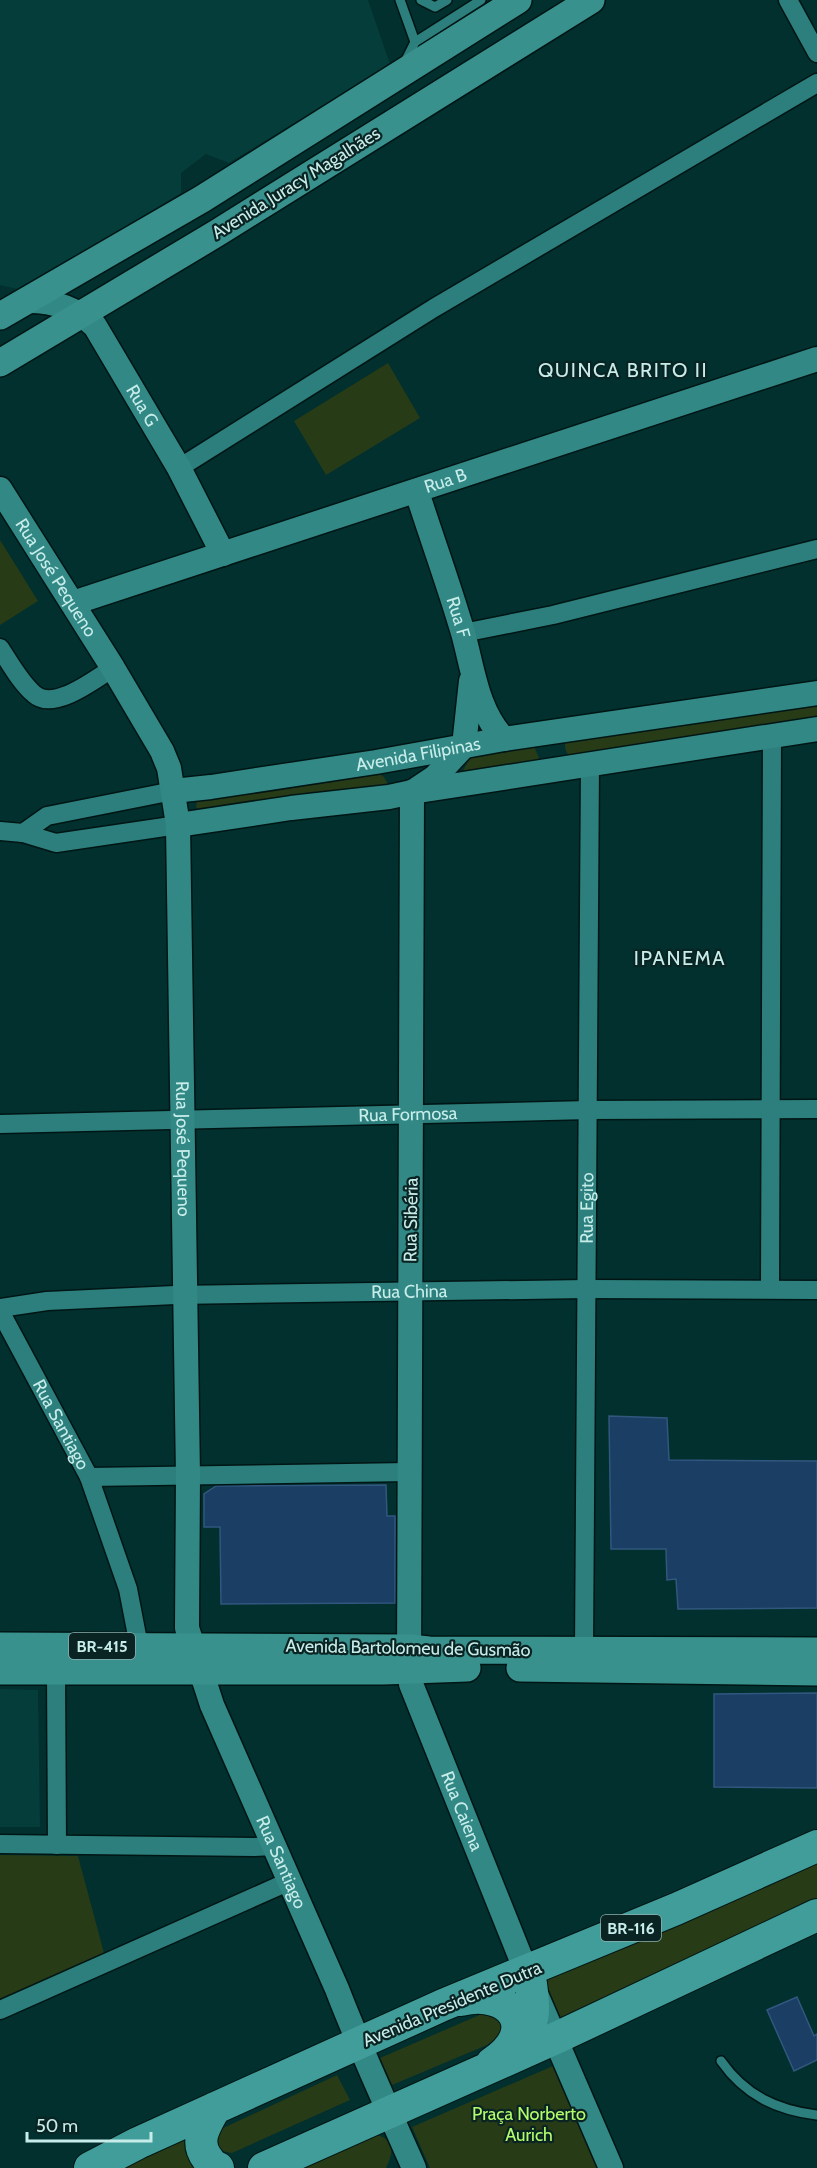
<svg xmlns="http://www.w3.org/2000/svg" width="817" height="2168" font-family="Cabin,sans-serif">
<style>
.built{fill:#053d3b}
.green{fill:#283b17}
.building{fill:#1a3e64;stroke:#32577f;stroke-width:1.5}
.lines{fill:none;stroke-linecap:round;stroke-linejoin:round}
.lane-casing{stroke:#001615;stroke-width:12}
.street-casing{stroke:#001615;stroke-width:21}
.secondary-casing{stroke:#001615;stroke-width:27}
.primary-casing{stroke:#001615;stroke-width:30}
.highway-casing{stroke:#001615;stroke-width:34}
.lane{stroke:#2c7f7c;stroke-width:9}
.street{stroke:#2c7f7c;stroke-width:18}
.secondary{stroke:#328885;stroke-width:24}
.primary{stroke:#39918d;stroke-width:27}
.highway{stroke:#419d99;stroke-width:32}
.labels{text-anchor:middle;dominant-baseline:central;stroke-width:4.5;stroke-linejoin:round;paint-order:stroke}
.shield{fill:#0a2423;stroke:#8eb1ae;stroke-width:1.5}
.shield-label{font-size:16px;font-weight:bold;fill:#c7edea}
.street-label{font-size:18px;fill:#c7edea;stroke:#0a2423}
.park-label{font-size:18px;fill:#b3fc6a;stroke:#0a2423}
.neighbourhood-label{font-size:20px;letter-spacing:1.5px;fill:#c7edea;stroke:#0a2423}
</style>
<rect width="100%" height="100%" fill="#01302e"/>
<!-- built -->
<path class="built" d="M0 0H368L390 64 229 163 206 154 181 173V193L21 290 0 285Z
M0 1689 38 1690 40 1827H0Z"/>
<!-- green -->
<path class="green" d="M388 363 420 418 326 475 294 421Z
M0 540 38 601 0 625Z
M817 698V724L572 760C565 752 563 746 567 736Z
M533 744 539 758 537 765 460 776 474 751Z
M374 770 384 777 390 788 201 812 196 807 197 800Z
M0 1855 78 1856 104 1953 0 2001Z
M817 1861V1902L561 2020 547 1985V1977L675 1926Z
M484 2013 499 2018C505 2035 500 2036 487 2045L392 2085 380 2058Z
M553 2066 597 2168H430L412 2127Z
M337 2075 350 2100 232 2153C223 2152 219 2150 215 2141L221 2129Z
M184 2134 185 2152 194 2168H123Z
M375 2134C395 2140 394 2151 386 2168H292Z"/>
<!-- building -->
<path class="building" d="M609 1416 667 1418 669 1460 817 1461V1608L678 1609 676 1579 667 1580 666 1549H611Z
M386 1485 387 1516H395V1603L221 1604 220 1527H204V1494L216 1486Z
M817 1693V1788L714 1787V1694Z
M797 1997 814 2036 817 2034V2060L794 2071 767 2010Z"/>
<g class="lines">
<!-- lane casing -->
<g class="lane-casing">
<path id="lane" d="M400 0 415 42
M421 0 435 7 447 0
M404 64 415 42 481 0
M721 2061C745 2095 776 2110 817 2115"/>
</g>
<!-- street casing -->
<g class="street-casing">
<g id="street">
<path d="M788 0 817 53"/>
<path d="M179 468 434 308 817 83"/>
<path d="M463 633 553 615 817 549"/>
<path d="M0 648C10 663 20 682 34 694 54 712 95 679 113 668"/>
<path d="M0 831 23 833 56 843 178 825"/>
<path d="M23 833 47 816 173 791"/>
<path id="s1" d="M0 1124 589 1110 817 1109"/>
<path d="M770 1289 772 736"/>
<path id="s2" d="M0 1308 47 1301 175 1295 586 1289 817 1290"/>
<path id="s3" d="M0 1311 89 1477 128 1589 139 1646"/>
<path d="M89 1477 409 1472"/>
<path id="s4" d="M584 1650C585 1354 589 1059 590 764"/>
<path d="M56 1671 57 1845"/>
<path d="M0 1844 254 1847 274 1846"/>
<path d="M0 2010 290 1881"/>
</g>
</g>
<!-- secondary casing -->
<g class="secondary-casing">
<g id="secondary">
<path id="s5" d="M24 301C51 300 75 307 95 326L179 468 223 554"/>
<path id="s6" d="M0 489 113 668 162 751 169 768 178 825 188 1476 187 1628 212 1705 337 1989C360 2049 388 2109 414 2168"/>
<path id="s7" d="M417 492C432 539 449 585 463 633 473 669 477 711 504 739"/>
<path id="s8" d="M73 603 817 359"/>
<path d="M417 789 435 777 464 746 471 681"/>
<path id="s9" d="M173 791 211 787 376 762 504 739 817 693"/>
<path id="s10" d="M412 792 409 1669 411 1684 526 1971 611 2168"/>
<path d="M178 825 291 808 389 797 412 792 817 729"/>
</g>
</g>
<!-- primary casing -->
<g class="primary-casing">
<path id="primary" d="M0 316 202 199 518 0
M0 363 217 233 591 0
M0 1646 409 1648 429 1650 817 1651
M520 1668 817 1672
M0 1671H383L467 1668"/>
</g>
<!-- highway casing -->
<g class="highway-casing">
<path id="highway" d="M461 2000C511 1988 542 2030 492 2063
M518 2040C537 2021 534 2009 531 1984
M215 2108C206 2124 194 2141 207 2158 211 2163 212 2166 218 2168
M90 2168 138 2143 443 2005 676 1909 817 1846
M264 2168 556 2038 817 1915"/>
</g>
<!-- lane -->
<use href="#lane" class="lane"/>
<!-- street -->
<use href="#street" class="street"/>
<!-- secondary -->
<use href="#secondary" class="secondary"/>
<!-- primary -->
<use href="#primary" class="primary"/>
<!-- highway -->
<use href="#highway" class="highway"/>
</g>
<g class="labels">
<!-- shield labels -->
<g class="shield">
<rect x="69" y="1633" width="66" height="26" rx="4.5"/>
<rect x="601" y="1915" width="60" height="26" rx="4.5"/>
</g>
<g class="shield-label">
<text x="102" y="1646">BR-415</text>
<text x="631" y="1928">BR-116</text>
</g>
<!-- street labels -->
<g class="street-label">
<text transform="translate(296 183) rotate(-32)">Avenida Juracy Magalhães</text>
<text stroke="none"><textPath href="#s5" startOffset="170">Rua G</textPath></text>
<text stroke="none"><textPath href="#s8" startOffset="392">Rua B</textPath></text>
<text stroke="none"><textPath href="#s6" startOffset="105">Rua José Pequeno</textPath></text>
<text stroke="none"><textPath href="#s7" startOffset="132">Rua F</textPath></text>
<text stroke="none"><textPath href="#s9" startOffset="248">Avenida Filipinas</textPath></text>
<text stroke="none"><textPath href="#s1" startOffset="408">Rua Formosa</textPath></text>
<text stroke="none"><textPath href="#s6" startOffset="708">Rua José Pequeno</textPath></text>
<text stroke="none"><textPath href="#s4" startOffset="442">Rua Egito</textPath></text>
<text transform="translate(411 1220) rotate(-89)">Rua Sibéria</text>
<text stroke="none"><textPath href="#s2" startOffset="410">Rua China</textPath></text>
<text stroke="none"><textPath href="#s3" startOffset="129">Rua Santiago</textPath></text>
<text transform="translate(408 1648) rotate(1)">Avenida Bartolomeu de Gusmão</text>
<text stroke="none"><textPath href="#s10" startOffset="1029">Rua Caiena</textPath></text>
<text stroke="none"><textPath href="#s6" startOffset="1440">Rua Santiago</textPath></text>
<text transform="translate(452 2004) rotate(-23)">Avenida Presidente Dutra</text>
</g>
<!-- park labels -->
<g class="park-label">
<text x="529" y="2114">Praça Norberto<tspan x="529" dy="21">Aurich</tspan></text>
</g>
<!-- neighbourhood labels -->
<g class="neighbourhood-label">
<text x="623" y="370">QUINCA BRITO II</text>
<text x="680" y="958">IPANEMA</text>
</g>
</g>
<!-- scale -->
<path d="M27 2132v9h124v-9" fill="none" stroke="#c7edea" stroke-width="3"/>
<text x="36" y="2132" font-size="18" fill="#c7edea" stroke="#0a2423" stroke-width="4.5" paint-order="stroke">50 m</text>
</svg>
